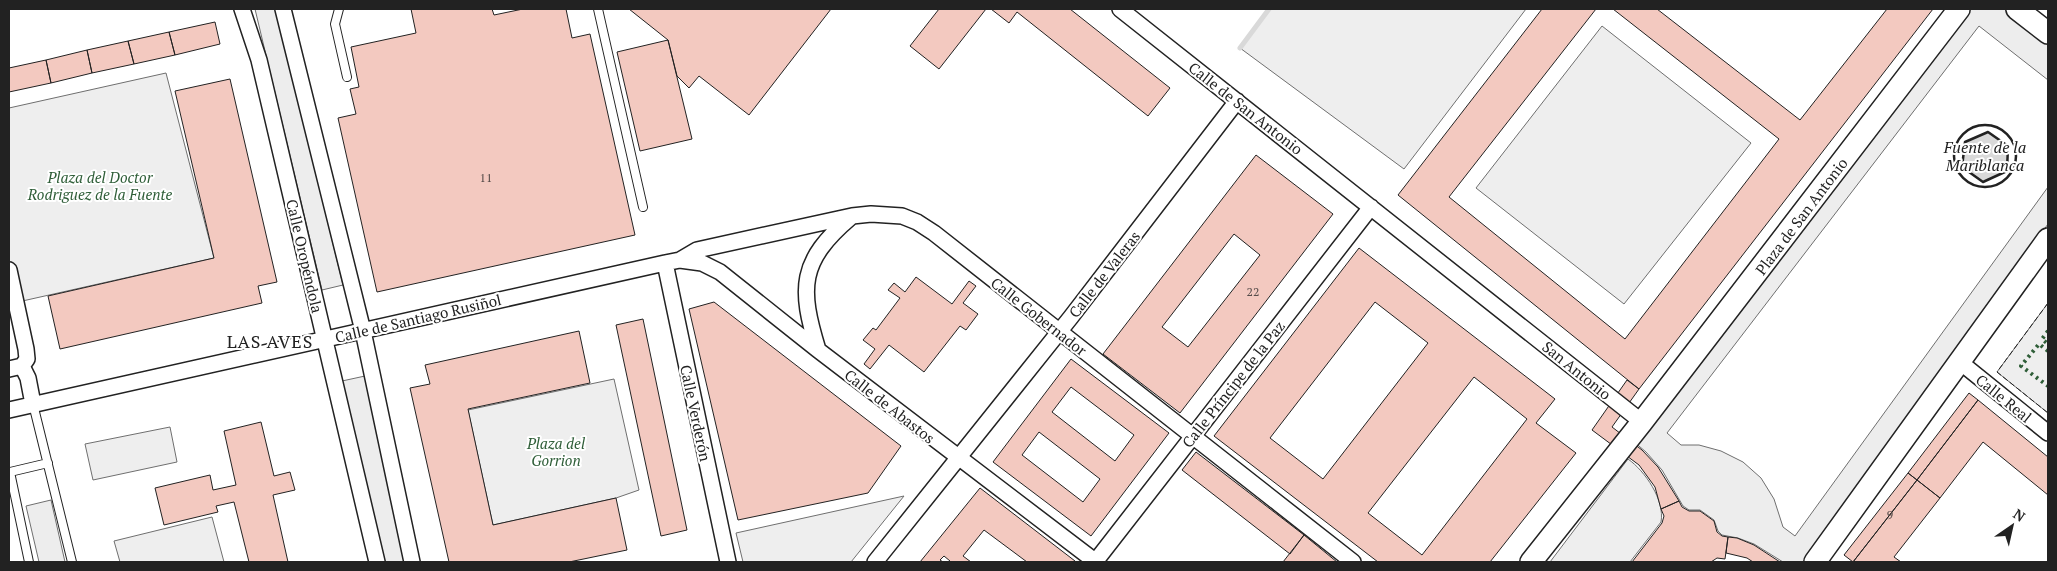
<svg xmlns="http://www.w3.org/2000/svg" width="2057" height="571" font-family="'PT Serif',serif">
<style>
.green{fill:#eee;stroke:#6f6f6f}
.parking{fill:#ededed;stroke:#6f6f6f}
.water{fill:#d9d9d9;stroke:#6f6f6f}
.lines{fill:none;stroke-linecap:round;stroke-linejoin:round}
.stream{stroke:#d9d9d9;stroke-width:5}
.building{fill:#f3c9c0;stroke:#222;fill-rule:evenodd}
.lane-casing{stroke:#222;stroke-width:10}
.street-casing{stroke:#222;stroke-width:18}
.secondary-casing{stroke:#222;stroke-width:24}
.lane{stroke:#fff;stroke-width:8}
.street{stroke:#fff;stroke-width:15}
.secondary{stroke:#fff;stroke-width:21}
.hedge{stroke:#2f5e38;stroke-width:4;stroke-dasharray:2.5 4;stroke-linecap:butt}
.fence{stroke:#222;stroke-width:1;stroke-dasharray:6 2.5;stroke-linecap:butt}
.wall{stroke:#222;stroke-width:2.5}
.labels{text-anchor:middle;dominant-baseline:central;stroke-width:4;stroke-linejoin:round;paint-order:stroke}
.number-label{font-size:12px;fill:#564c4a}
.street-label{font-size:15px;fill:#222;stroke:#fff}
.park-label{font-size:15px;font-style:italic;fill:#2f5e38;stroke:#fff}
.water-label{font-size:16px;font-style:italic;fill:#222;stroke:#fff}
.quarter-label{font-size:18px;letter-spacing:1px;fill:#222;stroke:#fff}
</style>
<rect width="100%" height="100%" fill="#fff"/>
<!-- green -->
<path class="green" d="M1269 9H1526L1404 169 1240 48Z
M1602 26 1751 143 1624 304 1476 188Z
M166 73 214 258 9 304V108Z
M2048 303V413L1997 372Z
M614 379 639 490 616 498 493 525 468 410Z
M170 427 177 462 93 480 85 444Z
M1628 459C1645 471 1665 500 1661 522L1630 562H1550Z
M904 496 851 562H743L736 533Z
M212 517 224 562H120L114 541Z"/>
<!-- parking -->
<path class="parking" d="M255 9H276L343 285 322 290Z
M1964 9H2009L2048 39V80L1979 26 1667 433 1681 445H1699L1721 451 1743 462 1761 478 1774 499 1783 527 1795 536 2048 187V224L1804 562H1783L1754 544 1738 538 1722 535 1718 531 1714 520 1700 510H1689L1683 506 1662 470 1646 452 1633 441Z
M365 376 408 562H384L342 381Z
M51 500 65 562H39L26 506Z"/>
<!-- water -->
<path class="water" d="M1988 132 2008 146 2007 171 1983 182 1962 167 1965 142Z"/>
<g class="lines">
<!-- stream -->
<path class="stream" d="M1240 48 1269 9"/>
</g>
<!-- building -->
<path class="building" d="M411 9H492L494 15 523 9H566L572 38 590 34 635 235 377 292 338 118 356 114 350 89 359 87 351 47 416 33Z
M629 9H831L749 115 699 76 689 88 677 76 668 40Z
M939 9H986L939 69 910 46Z
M991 9H1070L1170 88 1148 116 1017 12 1009 23Z
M1542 9H1596L1449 197 1625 339 1779 139 1613 9H1657L1800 120 1887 9H1933L1639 389 1398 195Z
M215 22 220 44 175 55 169 32Z
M169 32 175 55 134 64 128 41Z
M668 40 692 139 640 151 617 52Z
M128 41 134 64 92 73 87 50Z
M87 50 92 73 51 83 46 60Z
M46 60 51 83 9 92V68Z
M230 79 277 282 258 286 262 303 60 349 48 296 214 258 175 91Z
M1256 155 1333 214 1180 413 1103 354ZM1234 234 1260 255 1188 347 1162 327Z
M1359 248 1555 399 1536 423 1576 453 1490 562H1378L1214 436ZM1375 302 1428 343 1323 479 1270 438ZM1474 377 1527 419 1422 555 1368 513Z
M916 277 952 304 969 281 976 286 963 303 978 314 966 330 960 326 924 372 889 345 870 369 864 364 875 349 863 340 873 328 876 330 900 298 888 290 894 283 905 292Z
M714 302 901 446 868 493 738 520 689 309Z
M643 319 687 530 661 536 616 325Z
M579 331 590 383 468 409 493 525 616 498 627 550 569 562H449L410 388 430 384 425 365Z
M1071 359 1169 433 1091 536 993 462ZM1071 387 1134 435 1115 461 1052 412ZM1039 432 1100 479 1083 502 1022 455Z
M1627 380 1639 389 1612 427 1642 450 1658 467 1679 501 1661 509 1655 487 1639 465 1592 430Z
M1969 393 1978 400 1917 480 1908 473Z
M1978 400 2048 457V495L1983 442 1940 498 1917 480Z
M261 422 274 476 290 472 295 490 273 495 288 562H249L234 502 216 506 218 512 164 525 155 488 210 475 213 490 236 485 224 431Z
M1196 452 1304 535 1290 554 1182 470Z
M1908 473 1917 480 1853 562 1844 555Z
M1917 480 1940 498 1894 557 1901 562H1853Z
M980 488 1075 561 1074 562H1027L984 530 963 556 971 562H949L950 561 944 556 940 560 943 562H920Z
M1679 501 1682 507 1689 511H1700L1714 521 1717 532 1722 536 1728 537 1725 559 1717 558 1711 562H1632L1662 523 1664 516 1661 509Z
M1304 535 1337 562H1283Z
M1728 537 1737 538 1754 545 1780 562H1753L1747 558 1726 553Z"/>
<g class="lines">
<!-- lane casing -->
<g class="lane-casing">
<path id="lane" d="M339 9 335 24 347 77
M598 9 643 207
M33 404 72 562
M29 562 10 472 48 463"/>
</g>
<!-- street casing -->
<g class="street-casing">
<path id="street" d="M242 9 259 60 377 562
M283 9 363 331 412 562
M1120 9 1642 422
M680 260 702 263 720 272 818 350 1096 562
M665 263 728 562
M9 270 26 349 27 359 22 366 9 369
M818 350C799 288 799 261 851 217
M1960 362 2048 433
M22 366 28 378 33 404
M9 410 665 263 680 260 697 250 852 216 871 214 902 216 917 222 934 233 1353 562
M875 562 1071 317 1237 101
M1095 562 1371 207"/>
</g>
<!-- secondary casing -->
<g class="secondary-casing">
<path id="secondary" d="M2017 9 2048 33
M1531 562 1642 422 1959 9
M1815 562 2048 239"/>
</g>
<!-- lane -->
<use href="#lane" class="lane"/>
<!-- street -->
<use href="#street" class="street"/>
<!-- secondary -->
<use href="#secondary" class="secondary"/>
<!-- hedge -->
<path class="hedge" d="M2048 331 2042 339 2048 344
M2048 351 2039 344 2021 366 2048 386"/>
<!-- fence -->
<path class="fence" d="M2048 303 1997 372 2048 413"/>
<!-- wall -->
<path class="wall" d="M1954 156a31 31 0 1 1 62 0a31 31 0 1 1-62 0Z
M1988 132 2008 146 2007 171 1983 182 1962 167 1965 142Z"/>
</g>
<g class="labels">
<!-- number labels -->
<g class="number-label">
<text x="486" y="177">11</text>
<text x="1253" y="291">22</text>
<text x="1890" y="514">9</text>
</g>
<!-- street labels -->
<g class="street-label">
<text transform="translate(1246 108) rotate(38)">Calle de San Antonio</text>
<text transform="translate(1801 216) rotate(-53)">Plaza de San Antonio</text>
<text transform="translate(305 256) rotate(77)">Calle Oropéndola</text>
<text transform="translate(1104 274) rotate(-52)">Calle de Valeras</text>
<text transform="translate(1039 316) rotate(38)">Calle Gobernador</text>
<text transform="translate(418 318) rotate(-13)">Calle de Santiago Rusiñol</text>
<text transform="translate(1577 370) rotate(39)">San Antonio</text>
<text transform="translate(1233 384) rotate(-52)">Calle Príncipe de la Paz</text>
<text transform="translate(2004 398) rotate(39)">Calle Real</text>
<text transform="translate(890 406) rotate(38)">Calle de Abastos</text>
<text transform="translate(696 413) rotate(78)">Calle Verderón</text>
</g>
<!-- park labels -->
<g class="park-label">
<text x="100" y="177">Plaza del Doctor<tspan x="100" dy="17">Rodriguez de la Fuente</tspan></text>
<text x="556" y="443">Plaza del<tspan x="556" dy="17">Gorrion</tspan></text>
</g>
<!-- water labels -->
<g class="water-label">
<text x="1985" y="147">Fuente de la<tspan x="1985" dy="18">Mariblanca</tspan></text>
</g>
<!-- quarter labels -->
<g class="quarter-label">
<text x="270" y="341">LAS AVES</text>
</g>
</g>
<!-- border -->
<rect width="2057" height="571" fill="none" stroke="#222222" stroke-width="20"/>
<!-- north arrow -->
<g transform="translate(2012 526) rotate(34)" stroke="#ffffff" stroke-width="4" paint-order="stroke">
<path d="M0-4L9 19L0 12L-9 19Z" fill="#222222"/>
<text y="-8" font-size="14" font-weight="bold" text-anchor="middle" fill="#222222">N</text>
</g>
</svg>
